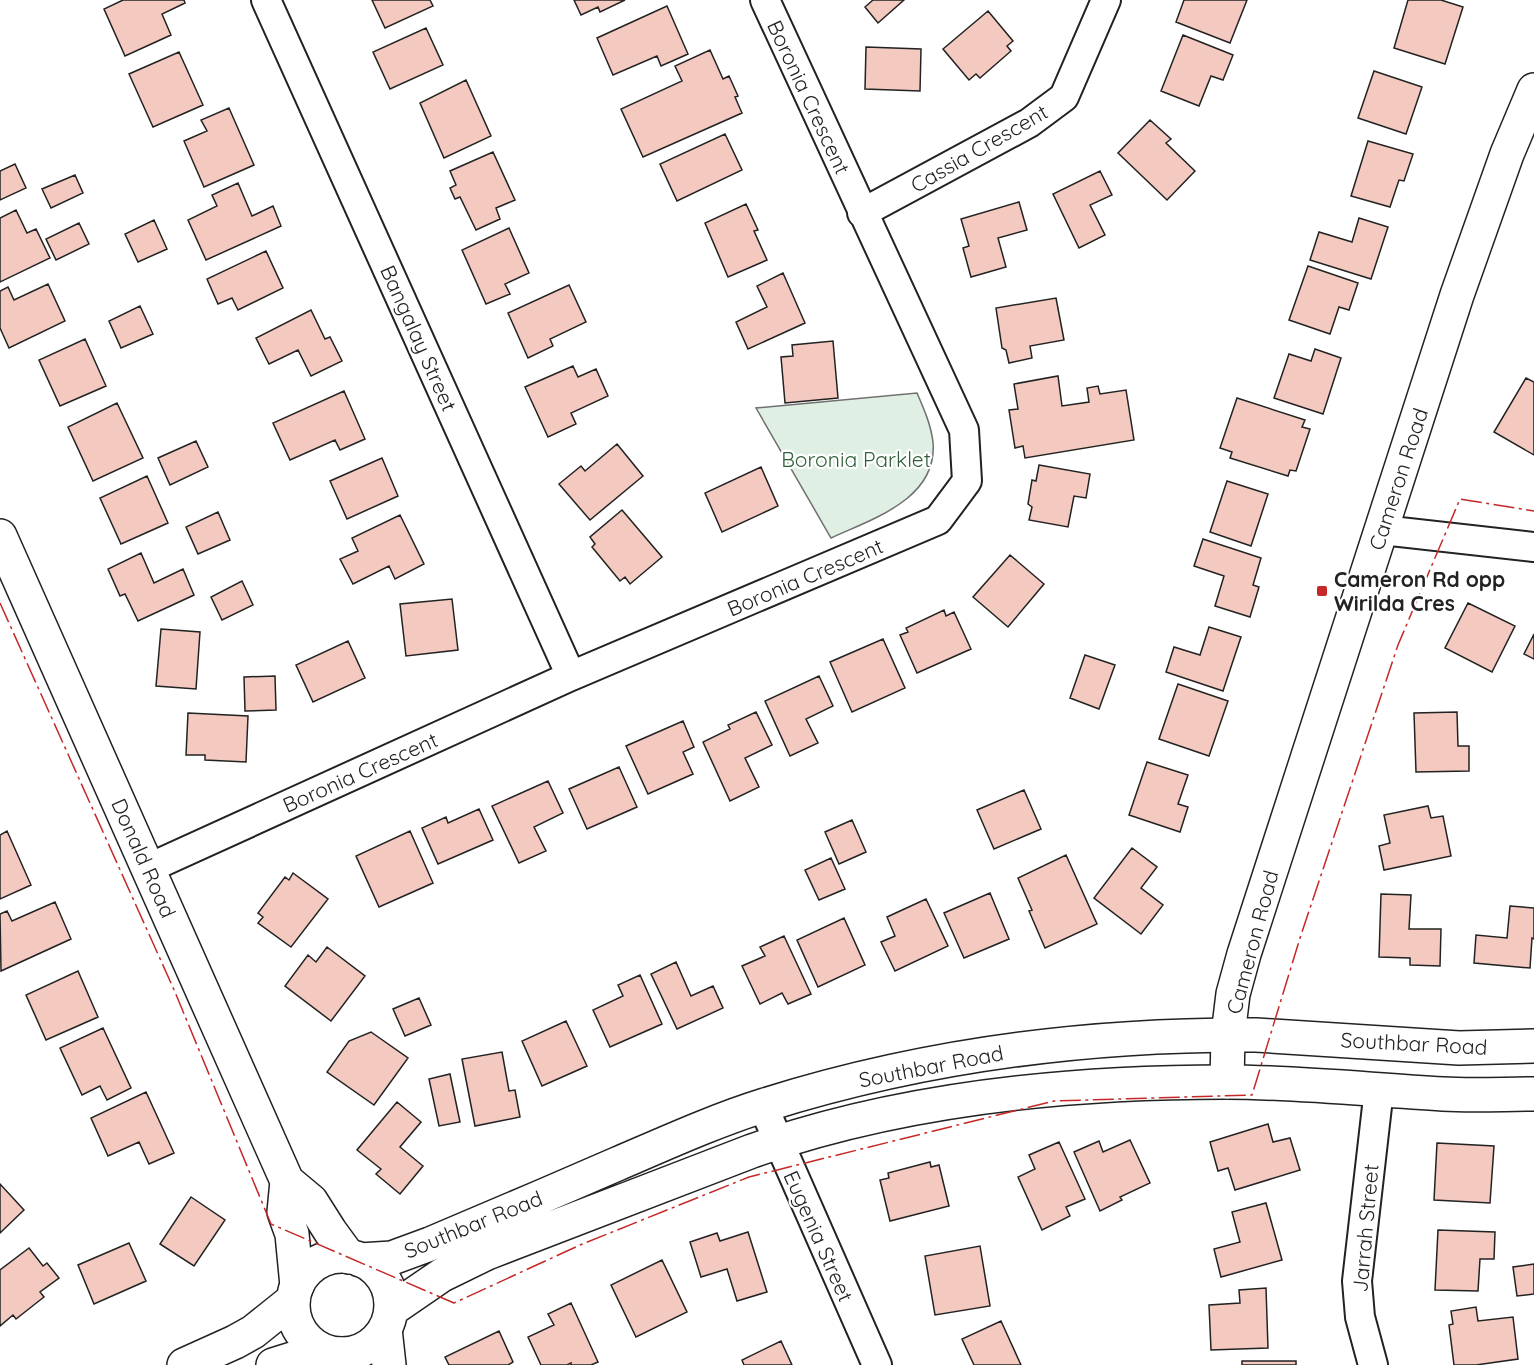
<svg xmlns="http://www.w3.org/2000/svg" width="1534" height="1365" font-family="Quicksand,sans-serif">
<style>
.green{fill:#e0efe3;stroke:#6f6f6f;stroke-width:1.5}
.building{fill:#f3c9c0;stroke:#222;stroke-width:1.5}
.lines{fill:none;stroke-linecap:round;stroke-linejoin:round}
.minor-casing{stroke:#222;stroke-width:32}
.tertiary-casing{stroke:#222;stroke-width:36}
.secondary-casing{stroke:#222;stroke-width:36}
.minor{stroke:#fff;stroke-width:28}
.tertiary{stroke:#fff;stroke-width:33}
.secondary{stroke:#fff;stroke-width:33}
.power{stroke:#c62828;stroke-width:1.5;stroke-dasharray:21 4.5 3 4.5;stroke-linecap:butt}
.poi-dot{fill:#c62828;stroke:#fff;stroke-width:2}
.labels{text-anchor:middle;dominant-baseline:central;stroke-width:4.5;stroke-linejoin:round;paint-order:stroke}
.street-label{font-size:21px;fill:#222;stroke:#fff}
.park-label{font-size:21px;fill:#2f5e38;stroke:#fff}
.poi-label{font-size:21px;font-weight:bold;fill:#222;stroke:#fff;text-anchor:start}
</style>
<rect width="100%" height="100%" fill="#fff"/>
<!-- green -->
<path class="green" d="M917 393C924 409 931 425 933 442 938 499 872 519 831 538L756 408Z"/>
<!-- building -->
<path class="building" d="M123 0H184L185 3 162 14 171 35 125 56 104 9Z
M372 0H430L433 6 385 28Z
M574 0H625L600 12 598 7 581 15Z
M873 0H904L878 23 865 7Z
M1184 0H1247L1230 43 1176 22Z
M1408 0H1441L1463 7 1445 64 1394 48Z
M667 6 688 54 661 66 657 56 613 75 597 38Z
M988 11 1013 41 1007 46 1011 51 980 78 976 74 969 80 943 49Z
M426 28 443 65 390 89 373 52Z
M1183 35 1233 55 1223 80 1211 76 1199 106 1161 91Z
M866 47 921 49 920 91 865 89Z
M710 50 723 79 729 76 738 96 735 97 742 113 643 157 621 109 682 81 675 66Z
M179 52 203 105 153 127 129 74Z
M1374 71 1422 87 1406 134 1358 118Z
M466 80 491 136 444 158 420 103Z
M229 108 254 165 204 187 184 141 207 131 201 120Z
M1150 120 1171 139 1166 143 1195 171 1167 200 1118 153Z
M725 134 742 170 677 201 660 164Z
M1368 141 1413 154 1404 181 1399 180 1390 207 1351 196Z
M493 152 515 200 496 208 500 219 476 230 460 197 455 199 450 188 456 185 450 171Z
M15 164 26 188 0 200V171Z
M1100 171 1112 195 1090 205 1105 235 1079 248 1053 194Z
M75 175 83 193 51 208 42 189Z
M238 183 252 216 273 206 281 226 206 260 188 220 217 206 212 195Z
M1019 202 1027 230 998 238 1006 267 971 277 963 248 969 246 961 219Z
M746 204 758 230 754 231 767 260 728 277 705 223Z
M16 210 27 233 36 229 50 258 0 282V218Z
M1359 218 1388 227 1371 279 1310 260 1319 232 1352 242Z
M154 220 167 249 138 262 125 234Z
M79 223 89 244 56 260 46 239Z
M509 228 529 273 505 284 510 294 486 304 462 250Z
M266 251 283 288 238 310 232 298 218 304 207 279Z
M1308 266 1358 283 1349 310 1339 307 1330 334 1289 320Z
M783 273 805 323 748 349 736 322 767 307 757 286Z
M48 284 65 321 9 348 0 328V291L8 287 14 300Z
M569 285 586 322 550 339 553 346 528 358 508 313Z
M1056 298 1064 340 1030 346 1032 358 1009 363 1006 350 1002 348 996 308Z
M140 306 153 334 121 348 109 321Z
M311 310 325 339 330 337 342 361 311 376 298 350 269 364 256 338Z
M85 339 106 386 60 406 39 360Z
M833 341 838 398 785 403 781 357 793 356 792 345Z
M1315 349 1341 358 1323 414 1274 398 1289 354 1311 361Z
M573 366 578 377 596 369 608 396 571 413 576 424 548 437 525 387Z
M1058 376 1062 406 1089 402 1087 388 1098 386 1100 394 1126 390 1134 440 1025 458 1023 446 1015 448 1009 410 1018 409 1014 384Z
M1526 378 1534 382V455L1494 432Z
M344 391 365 439 340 450 335 440 290 460 273 423Z
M1237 398 1305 420 1302 427 1310 429 1296 471 1290 470 1288 476 1230 458 1232 452 1220 448Z
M117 403 143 458 93 481 68 427Z
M196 441 208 467 170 485 158 458Z
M617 444 643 476 590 520 559 484 581 466 585 471Z
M382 458 398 496 347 519 330 481Z
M1039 465 1090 474 1086 498 1074 496 1068 527 1029 520 1032 507 1028 504 1032 480 1036 481Z
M761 467 778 506 722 532 705 493Z
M147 476 168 523 121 544 100 498Z
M1227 481 1268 494 1251 546 1210 532Z
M622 510 662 557 630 584 625 577 620 581 592 547 595 544 590 537Z
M218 512 230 540 198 554 186 527Z
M400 515 424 564 395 579 389 566 353 584 340 559 358 551 352 538Z
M1203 539 1261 558 1253 585 1259 587 1250 617 1215 606 1224 576 1194 566Z
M141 553 154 583 183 569 194 595 138 621 125 594 120 596 108 569Z
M1010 555 1044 584 1008 627 973 597Z
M242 581 253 605 222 620 211 597Z
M452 599 458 650 406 656 400 604Z
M1468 603 1515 626 1492 672 1445 648Z
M944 610 946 616 954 612 971 649 917 673 900 635 908 632 906 628Z
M1209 627 1241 637 1223 691 1166 672 1174 647 1200 655Z
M161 629 200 632 196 689 156 686Z
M1534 634V659L1524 654Z
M883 639 905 688 852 712 830 662Z
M348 641 365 678 313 702 296 665Z
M1085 655 1115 665 1099 709 1070 698Z
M275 676 276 710 245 711 244 677Z
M819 676 833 706 806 719 818 743 790 756 765 701Z
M1178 684 1228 701 1209 756 1159 739Z
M756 712 772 745 745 758 759 787 730 801 703 742 730 729 728 725Z
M1457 712 1458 746H1469V771L1416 772 1414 713Z
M188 713 248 716 246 762 205 760V755H186Z
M683 721 694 747 683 752 693 774 648 794 626 746Z
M1147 762 1188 775 1178 804 1188 807 1180 832 1129 815Z
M619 767 637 807 587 829 569 789Z
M548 781 563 813 534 827 546 851 519 863 492 806Z
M1024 790 1041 829 994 849 977 810Z
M1428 806 1431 818 1443 816 1451 856 1384 870 1379 846 1390 843 1384 815Z
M479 809 493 840 438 864 422 828 446 817 448 823Z
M852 820 866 852 839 864 825 832Z
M7 831 31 885 0 899V835Z
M410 831 433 883 379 907 356 856Z
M1132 848 1157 867 1141 888 1163 905 1141 934 1094 898Z
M1066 855 1097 924 1045 948 1029 911 1032 910 1018 878Z
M831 858 845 889 819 900 805 870Z
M293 873 328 899 291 947 258 923 263 917 258 913 285 877 289 880Z
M990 893 1009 939 964 958 944 913Z
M1381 894 1411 895 1409 929H1441L1440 966 1410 965V958L1379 957Z
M926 899 948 946 895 971 881 942 895 936 887 917Z
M55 902 71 939 1 971 0 914 7 911 12 921Z
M1510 906 1534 908V939L1532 938 1530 968 1474 963 1476 935 1507 938Z
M844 918 865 965 818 987 797 940Z
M784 936 811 994 788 1004 782 993 760 1004 742 966 765 956 760 947Z
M327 947 365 976 331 1021 285 986 308 955 316 962Z
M676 962 691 996 713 986 723 1008 677 1029 651 974Z
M78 971 98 1017 46 1040 26 995Z
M640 975 662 1024 610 1047 593 1010 623 996 618 985Z
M419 998 431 1025 405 1036 393 1009Z
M566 1021 587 1066 542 1086 522 1041Z
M103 1028 131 1088 107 1100 100 1086 82 1095 60 1048Z
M371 1032 408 1058 374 1105 327 1072 349 1041Z
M502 1052 509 1091 515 1090 520 1117 475 1126 462 1059Z
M450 1074 460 1122 439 1126 429 1079Z
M146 1092 174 1153 149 1164 139 1142 108 1156 91 1118Z
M397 1102 421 1122 400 1147 423 1166 400 1194 376 1174 381 1169 357 1150Z
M1268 1124 1273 1142 1290 1138 1300 1170 1235 1190 1228 1168 1218 1171 1210 1142Z
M1130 1140 1150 1183 1120 1197 1122 1200 1100 1211 1074 1152 1099 1141 1103 1152Z
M1059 1142 1085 1199 1066 1207 1070 1216 1042 1230 1018 1177 1035 1169 1029 1155Z
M1437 1143 1494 1146 1490 1203 1434 1200Z
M930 1162 931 1167 939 1165 949 1206 890 1221 880 1180 889 1178 888 1173Z
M0 1184 24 1210 0 1233Z
M191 1197 225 1220 194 1266 160 1244Z
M1266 1203 1282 1260 1221 1277 1214 1249 1240 1242 1232 1212Z
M1438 1230 1495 1232 1494 1259H1480L1478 1291 1435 1290Z
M748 1232 767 1292 737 1301 727 1269 701 1277 690 1242 717 1233 720 1241Z
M129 1243 146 1281 94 1304 78 1265Z
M980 1246 990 1306 935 1315 925 1256Z
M29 1248 43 1266 47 1263 59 1278 40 1292 44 1297 16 1319 13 1315 0 1326V1270Z
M662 1260 687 1312 636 1337 611 1285Z
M1534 1264V1294L1517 1296 1513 1267Z
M1266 1288 1268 1348 1211 1350 1209 1305 1240 1303 1239 1290Z
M571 1303 598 1362 591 1365H571V1363L567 1365H541L528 1337 554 1325 548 1314Z
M1476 1307 1478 1321 1513 1317 1518 1359 1476 1365H1454L1449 1325 1453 1324 1451 1311Z
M1001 1321 1021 1365H974L962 1339Z
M499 1331 513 1362 508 1365H449L445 1357Z
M781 1341 792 1365H744L742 1360Z
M1242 1361H1296V1365H1242Z"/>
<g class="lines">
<!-- minor casing -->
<g class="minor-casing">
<path id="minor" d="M266 0 571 676
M862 213 1029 123 1064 97 1106 0
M1382 530 1534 547
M149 868 571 676 938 520 967 481 964 430 765 0
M763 1106 877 1365
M1373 1365 1360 1317 1357 1281 1379 1089"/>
</g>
<!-- tertiary casing -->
<g class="tertiary-casing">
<path id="tertiary" d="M0 536 287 1181 311 1201 330 1231 349 1257
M1227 1082 1228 1035 1233 994 1244 954 1457 295 1507 154 1534 90
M287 1181 284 1212 292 1234 297 1286
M385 1329 389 1365
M341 1354 349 1365"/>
</g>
<!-- secondary casing -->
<g class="secondary-casing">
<path id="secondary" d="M293 1305a49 49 0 1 1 98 0a49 49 0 1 1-98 0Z
M360 1260 392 1258 430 1244C492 1218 555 1191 617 1164 666 1143 714 1121 765 1105 924 1055 1090 1034 1256 1035L1459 1048 1534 1046
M391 1310 442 1275 487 1253 752 1151C903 1098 1067 1082 1226 1082 1298 1082 1371 1090 1443 1094 1473 1096 1504 1094 1534 1094
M184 1365 235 1342 253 1332 293 1300
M273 1365 321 1350"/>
</g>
<!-- minor -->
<use href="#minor" class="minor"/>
<!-- tertiary -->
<use href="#tertiary" class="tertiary"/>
<!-- secondary -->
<use href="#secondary" class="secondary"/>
<!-- power -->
<path class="power" d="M0 603 175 992 271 1224 454 1303 580 1245 749 1177 1054 1101 1252 1095 1300 938 1398 645 1460 499 1534 511"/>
</g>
<!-- markers -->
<rect class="poi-dot" x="1316" y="585" width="12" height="12" rx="3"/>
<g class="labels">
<!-- street labels -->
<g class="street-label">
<text transform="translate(809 97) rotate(65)">Boronia Crescent</text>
<text transform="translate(979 148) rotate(-30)">Cassia Crescent</text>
<text transform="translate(419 338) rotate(66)">Bangalay Street</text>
<text transform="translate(1398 479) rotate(-72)">Cameron Road</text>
<text transform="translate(805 577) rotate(-23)">Boronia Crescent</text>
<text transform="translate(360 772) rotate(-24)">Boronia Crescent</text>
<text transform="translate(144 858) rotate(66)">Donald Road</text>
<text transform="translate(1252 942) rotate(-75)">Cameron Road</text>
<text transform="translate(1414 1043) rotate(3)">Southbar Road</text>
<text transform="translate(931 1066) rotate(-11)">Southbar Road</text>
<text transform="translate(473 1224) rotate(-22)">Southbar Road</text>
<text transform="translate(1365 1228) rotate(-85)">Jarrah Street</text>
<text transform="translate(819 1236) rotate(66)">Eugenia Street</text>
</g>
<!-- park labels -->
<g class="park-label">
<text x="856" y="459">Boronia Parklet</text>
</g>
<!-- poi labels -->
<g class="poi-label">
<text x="1334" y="579">Cameron Rd opp<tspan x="1334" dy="24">Wirilda Cres</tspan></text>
</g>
</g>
</svg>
